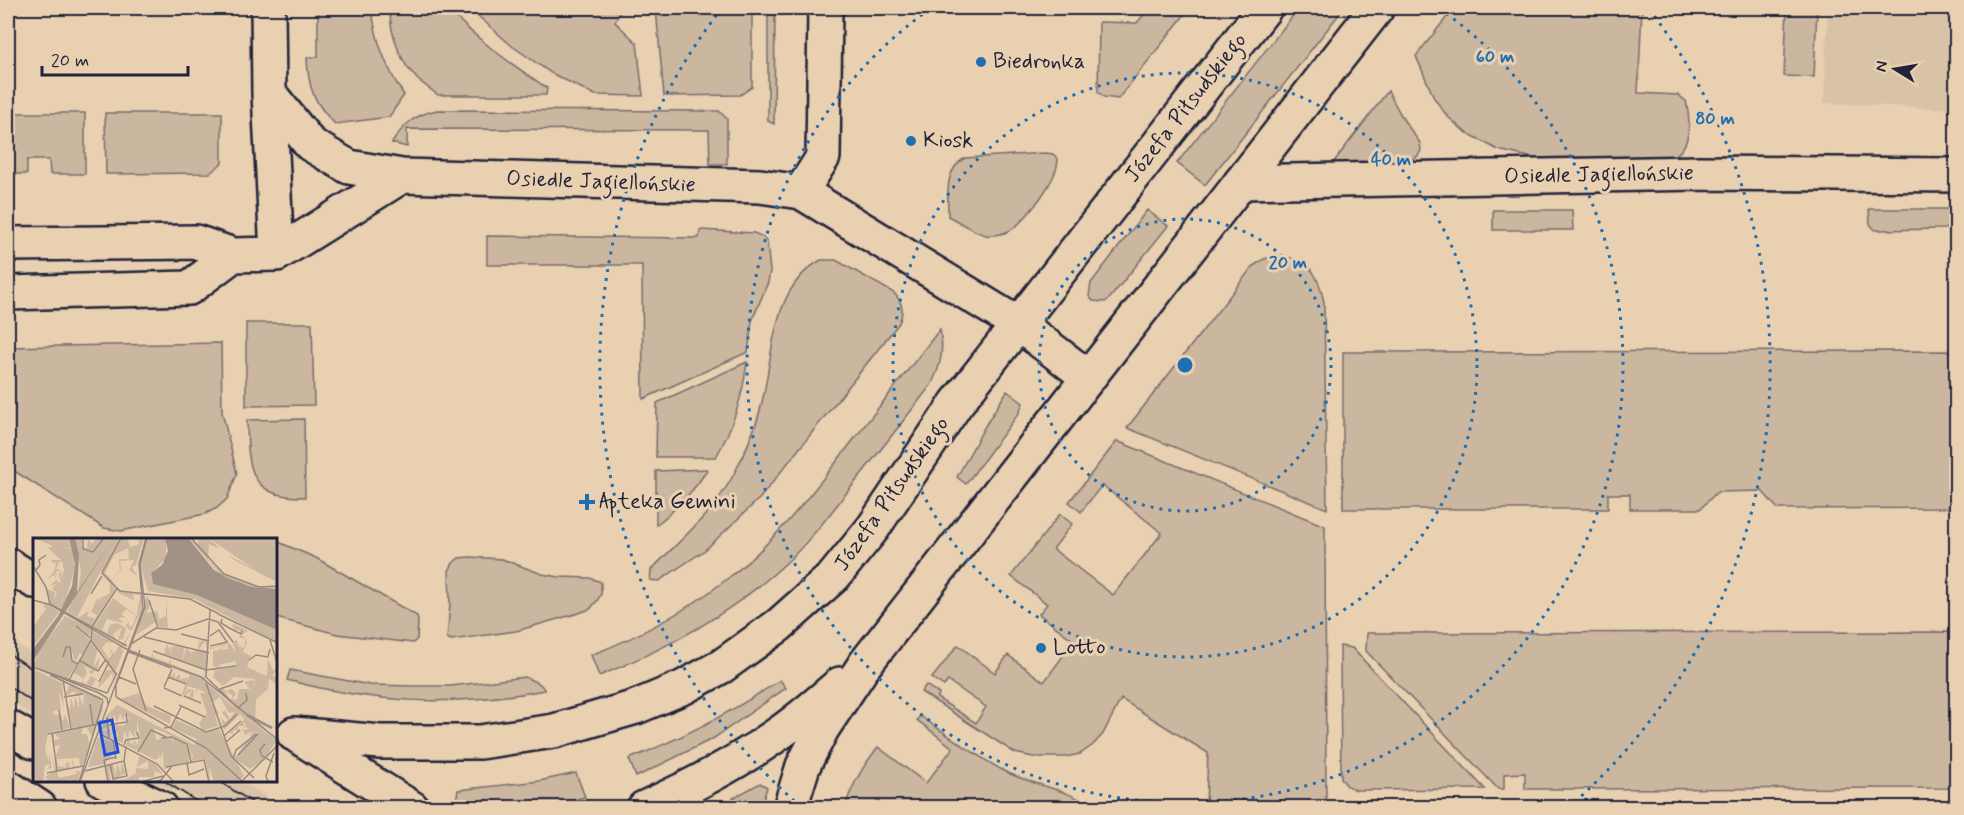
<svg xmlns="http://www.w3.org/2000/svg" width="1964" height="815" font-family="Mynerve,sans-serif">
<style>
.built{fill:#d9c3a7}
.green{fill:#cbb79f;stroke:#766c6d;stroke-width:1.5}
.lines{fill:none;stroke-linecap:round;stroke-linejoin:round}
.street-casing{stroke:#22223b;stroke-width:38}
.secondary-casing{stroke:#22223b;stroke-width:38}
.street{stroke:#e8d0b0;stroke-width:33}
.secondary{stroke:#e8d0b0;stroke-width:33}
.tram{stroke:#22223b;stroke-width:1.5}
.ring{fill:none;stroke:#1f6fb2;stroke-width:3;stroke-dasharray:3 6}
.poi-dot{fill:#1f6fb2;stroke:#e8d0b0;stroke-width:2}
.labels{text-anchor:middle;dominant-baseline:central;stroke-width:6;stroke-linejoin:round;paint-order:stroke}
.poi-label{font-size:22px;fill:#22223b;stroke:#e8d0b0;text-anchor:start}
.street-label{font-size:22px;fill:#22223b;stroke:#e8d0b0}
.inset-river{fill:none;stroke:#a29286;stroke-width:3}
.inset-road{fill:none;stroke:#998a81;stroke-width:1.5}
.view{fill:#1d4ed8;fill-opacity:0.15;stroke:#1d4ed8;stroke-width:3}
.inset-edge{fill:none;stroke:#22223b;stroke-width:3}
.centre{fill:#1f6fb2;stroke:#e8d0b0;stroke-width:3}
.ring-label{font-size:18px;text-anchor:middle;font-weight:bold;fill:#1f6fb2;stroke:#e8d0b0;stroke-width:6;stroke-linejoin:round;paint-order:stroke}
</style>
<rect width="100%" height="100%" fill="#e8d0b0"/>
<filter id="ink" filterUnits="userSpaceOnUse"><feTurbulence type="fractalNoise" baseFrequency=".0167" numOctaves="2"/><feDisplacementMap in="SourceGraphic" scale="12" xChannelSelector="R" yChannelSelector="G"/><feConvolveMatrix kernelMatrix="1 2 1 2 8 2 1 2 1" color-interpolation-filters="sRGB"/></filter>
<g filter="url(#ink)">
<!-- built -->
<path class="built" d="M1828 8H1956V109L1824 103Z
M8 639 34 655V716L8 700Z
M148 781H240L284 807H222Z"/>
<!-- green -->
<path class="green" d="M318 8H372C375 40 386 68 404 95L389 117 335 124C314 103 308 88 307 58L318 57Z
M389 8H447C477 40 511 64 547 88L546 95H438L418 80 407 67 399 52 392 30Z
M469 8H622L615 22 637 43 643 96 595 95 551 73 512 46Z
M654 8H752V87L740 95 664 96 656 9Z
M768 8H775L774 124 768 121Z
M1149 8H1190L1118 99 1104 97 1098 92 1099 22 1137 23Z
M1299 8H1344L1205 185 1177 163Z
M1454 8H1642L1638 93 1678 95 1686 101C1691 123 1692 153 1666 159H1538L1498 150 1464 131 1447 116 1434 98 1416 56Z
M1787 8H1817L1814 77 1784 76Z
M1388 91 1403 119 1420 143 1421 150 1418 156 1407 162 1333 163Z
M437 110 719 111 727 119V164H710L709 130 407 129V147L392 143C404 124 414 115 437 110Z
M8 113H85V174H50L49 160H27V174H8Z
M105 113H222V163L210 173 106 174Z
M1045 153 1053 154 1058 159C1058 179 1026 221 1009 231 1002 234 993 236 986 235 974 232 960 222 948 216 948 194 944 170 965 158Z
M1869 209H1949V224L1945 229 1875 230 1870 224Z
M1147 210 1168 226 1110 298 1105 302 1093 301 1089 296 1091 283Z
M1493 210H1572L1573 230H1493Z
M700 230 754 233 763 237 767 243 770 271 768 282 752 321 748 352 643 399 642 265H487V236L699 238Z
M1277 256C1310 259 1317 271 1324 302L1327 509 1127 428 1253 266 1264 259Z
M821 260H836L894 293C903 303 904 311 899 323L760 498 705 550 659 581 650 580 651 570C682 538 716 511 736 470 747 448 757 426 762 402 774 353 771 288 821 260Z
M246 323H312L314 405 246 406Z
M940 329C944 350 941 366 931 385 905 419 878 453 852 486 831 512 811 540 786 563 731 614 668 648 599 676L591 655C640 636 685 612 727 579 773 544 808 498 844 452 876 411 908 370 940 329Z
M221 343 222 412 237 474 227 499 217 508 205 514 121 531 104 528 8 467V347Z
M1956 351V508L1778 509 1762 491 1717 492 1700 509H1630V494H1608V509H1343V352Z
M747 362C743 395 732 429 716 457H656L657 403Z
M1007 391 1023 403 1019 413 966 484 957 477 985 426Z
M304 419 305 497C248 498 248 468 247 420Z
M1117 441 1325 526 1326 807H1203L1206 805 1208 753 1121 699 1103 734 1093 745 1080 754 1065 757H1033L1015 753 921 692 926 685 939 694 937 698 976 723 986 707 948 681 944 686 932 678 958 645 995 673 1008 655 1044 682 1074 641 1039 614 1047 604 1011 576 1060 514 1072 524 1053 549 1113 595 1162 533 1102 485 1081 512 1069 502Z
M708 469C693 492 677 509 656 525V471Z
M276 541 316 558 417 616 418 620 417 639 413 643 337 634 276 618Z
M470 557 502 559 542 574 559 577 590 578 601 582V594L597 601 590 609 579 613 516 631 451 640 447 638 450 604 449 571 453 563 459 558Z
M1956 632V783L1954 788 1525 789V773L1504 774V789H1498L1366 651 1367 633Z
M1340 646 1352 648 1485 789 1356 790 1347 786 1341 778Z
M290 670 370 685 413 686H451L525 677 540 684 545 690C453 707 378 704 287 680Z
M780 680 786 688 714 738 636 777 629 759C683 738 732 712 780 680Z
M920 716C948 735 976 756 1006 772 1034 786 1067 788 1092 807H845C852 784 863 766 878 747L926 783 953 748 917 720Z
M576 773 585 797 547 807H466L456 801 458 790 539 781Z
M760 783 767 787 761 807H717Z"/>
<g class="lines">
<!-- street casing -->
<g class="street-casing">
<path id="street" d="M268 8 269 93 277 254
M269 93 310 144 349 167 402 176
M1241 182 1700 173 1956 175
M801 192 823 157 825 8
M8 244 196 242 233 255 277 254 402 176 760 186 801 192 1018 324
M8 293 189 288 233 255"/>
</g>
<!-- secondary casing -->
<g class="secondary-casing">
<path id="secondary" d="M1018 324 1088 377
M8 565 34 581
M8 727 34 742
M294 734 380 742H480L554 731 636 707 684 687 722 666 779 625 834 576 873 528 956 404 1265 8
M299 737 412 808
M103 780 161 808
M8 787 40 808
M644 808C691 787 736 764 778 734 800 719 820 701 840 684
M790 808 803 766 822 729 865 664 1377 8"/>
</g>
<!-- street -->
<use href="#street" class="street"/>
<!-- secondary -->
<use href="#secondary" class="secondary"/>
<!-- tram -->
<path class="tram" d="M8 653 34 670
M8 686 34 703
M163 780 207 808
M217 780 261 808"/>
</g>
</g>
<!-- distance rings -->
<g class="ring">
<circle cx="1185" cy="365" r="146"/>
<circle cx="1185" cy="365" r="292"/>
<path d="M1439 8A438 438 0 1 1 931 8"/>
<path d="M801 807A585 585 0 0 1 721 9M1649 9A585 585 0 0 1 1569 807"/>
</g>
<!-- markers -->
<g class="poi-dot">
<circle cx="981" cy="62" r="6"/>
<circle cx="911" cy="141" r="6"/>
<path d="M584 493h6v6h6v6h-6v6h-6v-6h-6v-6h6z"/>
<circle cx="1041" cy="648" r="6"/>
</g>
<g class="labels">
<!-- poi labels -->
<g class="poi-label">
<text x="993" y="62">Biedronka</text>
<text x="923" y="141">Kiosk</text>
<text x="599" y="502">Apteka Gemini</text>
<text x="1053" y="648">Lotto</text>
</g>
<!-- street labels -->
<g class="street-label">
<text transform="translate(1186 108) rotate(-52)">Józefa Piłsudskiego</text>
<text transform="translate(1599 175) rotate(-1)">Osiedle Jagiellońskie</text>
<text transform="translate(601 182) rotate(2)">Osiedle Jagiellońskie</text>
<text transform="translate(892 494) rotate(-55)">Józefa Piłsudskiego</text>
</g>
</g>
<!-- overview -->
<g transform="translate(33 538)">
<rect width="244" height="244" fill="#e8d0b0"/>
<path d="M0 0H35L38 9 32 11 39 10 42 29 32 64 28 70 15 66 26 74 0 109V89L13 71 10 67 16 64 14 51 22 54 21 62 24 54 19 51 24 45 17 48 23 42 27 45 25 53 31 32 29 23 26 24 23 31 29 32 22 34 27 41 26 34H29L28 43 22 35 23 41 21 37 14 41 21 34 23 25H20L18 22H28L13 8 19 10 18 7ZM42 0H49V8L54 11 55 0 59 6 64 0H94L97 9 81 17 72 35 79 42 87 31 86 21H96L93 11 97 21 95 10 106 6 105 0H111L103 27 99 29 104 38 96 32 101 22 87 23 88 31 79 42 82 51 59 88 45 80 56 73 54 78 62 81 64 77 58 74 64 61 72 65 66 61 77 55V46L68 33 44 79 34 74 45 53 48 34ZM115 0 133 2V20L118 36 120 46 165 57 234 86 244 91V105L162 61 115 53 108 29ZM155 0H165L161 3 165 7 166 0H244V51L219 49 188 37ZM177 1 221 31 195 17 203 23 244 44 242 49 224 48 189 35 175 21 176 6 187 11ZM85 52 108 56 109 63 108 73 91 108 84 103 90 106 98 93 93 88 96 84V89L100 87 103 78 93 71 88 77H89L93 79 85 80 90 84V85L74 81 69 92 74 95 77 87 84 85 93 90 90 101 85 102 89 89 80 96 83 103 61 89 80 60 104 78 107 57 100 56 101 62 84 54 80 59ZM114 57 118 66 113 75 124 73 126 81 133 78V59L135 90 126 89 124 83 103 97ZM32 78 58 91 56 99 42 88 65 110 60 129 55 127 59 131 67 119 64 132 74 121 58 100 59 93 81 105 74 104 69 110 76 121 79 116 75 108 81 116 86 108 82 105 90 109 87 113 91 111 79 143 80 134 65 151 67 144 63 142 59 148 48 145 50 140 41 135 50 117 47 115 42 124 39 113 38 123 44 126 34 141 0 128 6 113ZM72 123 79 132H73L68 144 58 138 53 146 49 143 54 135 51 128 59 132 55 134 59 136ZM199 87 201 86 221 96 215 93 208 97 213 101 214 105 210 114 218 118 214 129 234 138 235 121 240 132 245 130 239 138H244V146L236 141 235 151 223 161 222 181 244 201 207 176 244 202 232 220 226 212 231 221 217 231 201 220 211 209 204 213 226 193 216 200 220 193 212 197 210 192 215 191 212 188 208 193 213 188 210 183 211 188H205L207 192 204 189 206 193 200 192V197L197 194 212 181 207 176 191 192 188 179 192 184 195 182 189 175 192 172 197 181 202 174 196 175 187 159 178 165 186 175 182 177 185 188 172 192 157 186 153 183 169 191 166 185 174 175 167 155H173L165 151 161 160 164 151 155 148 151 157 155 151 161 152 160 160 156 159 159 152 152 158 149 156 153 145 137 139 136 138 139 132 138 139 142 134V140L147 136V142L154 139 153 144 157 137 110 119 108 117 169 140 204 173 184 151H191L197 162 200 158 193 153 199 151 203 156 199 161 204 162 206 151H217L211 144 220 142 222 148 221 141 201 139 190 148 180 139 182 133H177L203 129 198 128 203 127 202 123 186 127 187 131 180 128V113L195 111V108L186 112V111L195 108 194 106 188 109 187 108 177 112V98L178 111 194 105 196 106 192 100 203 114 199 104 204 102 205 107 208 105 205 108 211 110 213 100H206L210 93 201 92ZM166 102 167 105 169 102 175 104 174 111 172 103 166 111 175 113V107V122L172 138V141L118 119 120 115V119L136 125 138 120V126L171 139 172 131 165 130 131 116 134 105 136 112 139 107 137 118 140 108H148L151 110 150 122 153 110 158 115 165 111ZM0 131 29 145 31 170 26 153 28 172 20 173 21 177 28 176 30 184 32 176 36 187V190L15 195 12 211 16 224V214L19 230 14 231 17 226 12 227 10 244H0ZM37 146 67 159 70 171 49 228 40 229 39 223 46 222 40 223 41 229 47 228 46 220 24 221 25 228 33 230 32 226 36 224 37 230 26 232H25L22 220 27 207 21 208 20 203 27 200 21 196V203L19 197 24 194 51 189 48 196H54L56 205 59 198 53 189 61 187 39 190 33 164 37 172 38 159 41 171 42 158 46 170V157L50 169 51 156 43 157 42 153 32 158ZM106 155 114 168 138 178 137 186 87 161ZM84 167 161 207 164 201 139 190 143 182 171 194 186 191 211 238 204 244H181L176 227 177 244 172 221 158 223 160 218 158 210 159 218 158 219 155 205 121 190 123 202 139 199 140 209V200L149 204 143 207 149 204 155 208 156 224 133 228 137 229 132 231 93 209 131 230 130 214 127 220 124 212 126 220 122 222 107 214 109 205 105 213 93 207 95 202 100 208V203L103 209 101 201 105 208V200L108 205 104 182V199L101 191 102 200 96 192 95 201 91 193 90 205 84 203 85 195H79V187L91 188 95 181 101 182 95 180 93 174 94 183 91 174V183L87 175 84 185 81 176 80 186 77 174 78 186 74 179 75 188 70 191 71 195 77 191V197L70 195 69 189 74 177ZM65 199 79 204 81 216 71 226 55 229ZM18 215 26 240 43 236 44 232 47 234 45 244H15L13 238 22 234ZM106 218 122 226 130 236 121 233 123 238 121 235V239H106V244H76L73 228 80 226 83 237 84 225 88 236V224L93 235 81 241 76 229 78 244 93 241 103 235V230L115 231V223L104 229Z" fill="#cbb79f" fill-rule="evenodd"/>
<path d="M36 0H42L46 17 44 54 81 0 0 123V111L25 78 39 48 42 26ZM132 0H155L181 32 195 40 219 49 244 51V92L164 57 120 46 118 35 129 27 135 13Z" fill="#a29286"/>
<path class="inset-river" d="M214 177 239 190"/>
<path class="inset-road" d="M50 0V11L60 14 71 0M88 0 69 35 87 53 157 61 186 76M158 0 191 36 226 49 245 48M0 28 13 49 17 66 94 108M3 32 7 27 6 22 13 17M58 56 69 38M0 62 18 67 95 112 168 139 245 202M116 62 125 90M177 72 173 139 205 170 214 162 213 155M185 76 245 105M189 81 188 85 198 91 208 96 209 92M43 88 57 100M148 96 176 103M177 98 186 92 194 104 178 108M111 99 176 115M58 102 83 136M237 102 245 128M98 106 123 90 143 92 175 81 185 84 200 104M107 112 100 131 113 173M120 113 173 132 203 128M96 114 138 130M30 119 33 109H37L39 123 45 126M46 122 65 133 73 121M216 122 223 117 235 119 237 111M0 129 74 155M0 129 66 155 74 160 75 166M17 137 70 162M86 139 103 146M135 139 153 146M30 142 38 191M36 142 58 102 59 89 84 50M66 144 76 124M173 145 198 218 221 240M131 149 139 131M131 150 149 158M187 151 210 143M74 155 84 135M151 158 168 165M31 159 50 156M83 159V147L112 69 107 27 114 0M83 159 173 210 210 244M57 166 60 187M146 167 172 179M121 168 173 194 192 188 204 176M26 172 29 192M74 179 76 201M67 182 69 197 124 226 141 244M76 187 94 184 93 175M131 190 138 189 148 169M19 195 24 233M15 196 65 186M191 198 208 183M128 200 139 199 154 206 158 224M80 203 83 221M193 204 207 192M232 206 227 212 229 218 240 224M91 207 93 202 106 200 104 194M105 214 118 192 133 199M205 217 225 196M200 221 203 212 223 196M154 225 156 237 171 231M77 226 80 241 84 240 94 238 91 223M133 229 171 222 176 244M52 233 91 223 93 208M14 235 50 228M46 244 70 163M47 244 110 71 106 26 113 0M75 244 71 222 83 219M108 244 130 238M120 244 128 242 139 228M208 244 245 207M235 244 233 238 241 215"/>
<path class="view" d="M79 182 85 214 72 217 66 185Z"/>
<rect width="244" height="244" class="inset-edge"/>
</g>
<circle cx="1185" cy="365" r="9" class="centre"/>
<g class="ring-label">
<text x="1495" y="62">60 m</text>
<text x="1715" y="124">80 m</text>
<text x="1391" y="165">40 m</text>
<text x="1288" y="268">20 m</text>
</g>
<!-- margin -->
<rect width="1964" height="815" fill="none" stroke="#e8d0b0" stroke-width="30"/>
<rect x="15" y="15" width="1934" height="785" fill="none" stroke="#22223b" stroke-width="2" filter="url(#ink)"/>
<!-- north arrow -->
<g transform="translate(1895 69) rotate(281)" stroke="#e8d0b0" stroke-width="4.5" paint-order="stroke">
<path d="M0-4.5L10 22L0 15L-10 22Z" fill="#22223b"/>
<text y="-9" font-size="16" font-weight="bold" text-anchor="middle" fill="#22223b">N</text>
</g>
<!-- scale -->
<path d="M42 66v9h146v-9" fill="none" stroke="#22223b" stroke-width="3"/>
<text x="51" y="66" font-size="18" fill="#22223b" stroke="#e8d0b0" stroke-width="4.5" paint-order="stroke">20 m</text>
</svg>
